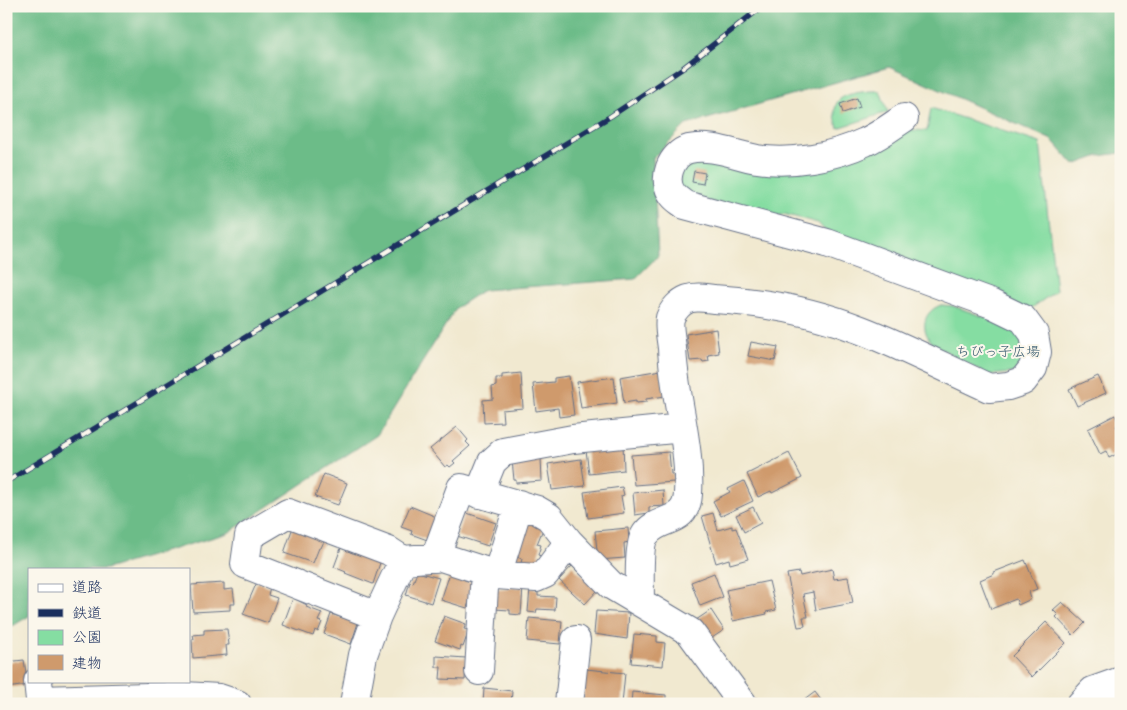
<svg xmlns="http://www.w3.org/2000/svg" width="1127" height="710" font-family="Mali,'Klee One',sans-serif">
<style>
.green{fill:#85dda2;stroke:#508680}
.forest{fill:#6cbc88;stroke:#447673}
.building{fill:#cf9a6c}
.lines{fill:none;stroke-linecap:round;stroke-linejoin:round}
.minor-casing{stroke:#667086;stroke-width:30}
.minor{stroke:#fff;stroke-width:28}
.rail-casing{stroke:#1b2f5e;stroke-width:5.5}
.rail{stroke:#fbf7ec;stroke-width:4;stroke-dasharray:11;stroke-linecap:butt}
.labels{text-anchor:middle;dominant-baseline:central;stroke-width:4;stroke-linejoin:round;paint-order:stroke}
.park-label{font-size:14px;fill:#365a6f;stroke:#fbf7ec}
</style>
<rect width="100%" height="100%" fill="#fbf7ec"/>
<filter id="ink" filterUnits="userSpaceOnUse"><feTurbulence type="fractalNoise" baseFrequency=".02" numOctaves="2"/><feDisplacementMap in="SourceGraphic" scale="10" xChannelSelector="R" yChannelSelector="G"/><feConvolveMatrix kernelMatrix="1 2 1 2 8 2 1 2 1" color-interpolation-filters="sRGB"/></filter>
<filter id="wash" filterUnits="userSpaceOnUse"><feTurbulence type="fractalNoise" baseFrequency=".0096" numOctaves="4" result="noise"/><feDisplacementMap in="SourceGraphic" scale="20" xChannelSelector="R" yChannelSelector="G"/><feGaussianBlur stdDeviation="1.12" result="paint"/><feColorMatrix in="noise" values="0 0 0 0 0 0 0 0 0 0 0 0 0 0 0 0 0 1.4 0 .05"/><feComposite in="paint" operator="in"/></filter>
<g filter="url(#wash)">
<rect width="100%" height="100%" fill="#f1e9d0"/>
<!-- green -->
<path class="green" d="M870 91H880L888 112 838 128C828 97 843 94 870 91Z
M931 108 1040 143 1056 291 1027 311 830 236 818 223 784 214 767 220 684 193 679 186 682 164 694 156 765 167 904 129 927 131Z
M941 305 953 306 1013 327 1020 333 1025 359 1014 373 987 375 933 344C920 330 922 312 941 305Z"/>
<!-- forest -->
<path class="forest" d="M6 6H1121V153L1099 156 1074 165 1052 140 889 67 686 125 653 158 658 256 635 279 483 290 456 308 377 435 228 533 106 569H29V616L6 630Z"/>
<g id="blocks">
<!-- building -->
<path class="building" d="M857 98 860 107 843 113 840 104Z
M694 171 705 173 703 184 692 182Z
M716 329 719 353 708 355 709 361 703 362 702 360 690 361 686 334Z
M751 342 778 347 775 361 748 356Z
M661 370 665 396 646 399V402L636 403V401L624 403 620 377Z
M521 373 523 408 502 410 503 422 484 423 483 400 493 399 492 387 496 386V378H502V375Z
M569 376 574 415 559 417 558 408 536 411 533 384 554 382V378Z
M1098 376 1106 393 1077 406 1069 389Z
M614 377 617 403 581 408 577 382Z
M1115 415 1119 424 1116 426 1121 435V444L1118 445 1121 452 1109 458 1106 451 1100 454 1088 429Z
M457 427 468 440 466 442 470 446 453 461 455 463 450 467 448 465 445 467 430 449Z
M623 443 624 470 589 474 586 450Z
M669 452 671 474H673L674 482 634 485 631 455Z
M789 453 802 478 772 493 771 491 758 497 747 474Z
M541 458 542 481 516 483V480H514L512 460Z
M581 459 585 486 552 490 548 464Z
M324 474 347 483 338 505 315 497Z
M744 481 753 501 721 516 713 501 730 492 728 489Z
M622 487 624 495 621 496 624 513 588 518 584 492Z
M663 490 664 506 649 507V513L635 515 633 493Z
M410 506 439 518 430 541 411 534 412 531 401 527Z
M753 507 761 523 744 532 736 515Z
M464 512 496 523 488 546 457 536Z
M713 513 718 530 732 526V529L736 528 748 559 730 564 729 559 716 563 702 516Z
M528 519 543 529 537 544 541 545 538 555 541 556 539 564 534 562 532 566 521 563 522 559 512 555Z
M293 527 325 539 321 548H319L313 563 284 553Z
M628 528 629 542 624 543 625 558 598 560 595 531Z
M341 548 353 553 354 551 381 560 373 584 345 573 346 572 334 567Z
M1025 560 1037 589 1029 592 1031 599 1018 605 1016 599 991 609 980 580 994 574V572Z
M572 566 598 590 585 604 559 580Z
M832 569 834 579 848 577 853 603 816 610 813 592 803 594 808 617H803L805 626 798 627 787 574 799 572 800 576Z
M417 572 439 578 431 603 406 595 410 582 413 583Z
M450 573 463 576 462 579 473 583V589L467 608 441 600Z
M714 573 723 597 700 606 691 582Z
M769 581 776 610 766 612 767 614 733 621 726 590Z
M257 582 270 587 268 595 277 598 268 623 243 614Z
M224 583V590L233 589 235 604H230V610L193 612 191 585Z
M523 587 521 615 510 614V610L494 609 495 589Z
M530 588 538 589V596L556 597 555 610 537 609 536 613 528 612Z
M293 598 307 605 306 607 322 613 318 621 322 622 318 632 315 630 313 636 283 625Z
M1062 602 1085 623 1073 635 1056 617 1058 615 1053 610Z
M711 610 724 630 709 640 696 620Z
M596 611 629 613 627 639 594 634Z
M331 614 358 623 351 644 324 634Z
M444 616 466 624 464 629 469 630 463 647 461 646 460 650 435 641Z
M529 618 562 621 560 644 527 641Z
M1046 622 1066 643 1032 677 1012 656Z
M227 629 229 645H226L227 655 193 658 192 639H194L193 635 204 634V630Z
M634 634 657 636V642L665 643 663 666 631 663Z
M436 656 466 658 465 680 440 679 441 667H436Z
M24 660 28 685 6 688V662Z
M586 669 625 673 622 704 583 700Z
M484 688 512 691 511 704H483Z
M632 692 666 695V704H631Z
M815 692 824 704H799Z"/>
</g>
</g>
<g filter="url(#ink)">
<use href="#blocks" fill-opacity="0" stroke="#667086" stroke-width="1"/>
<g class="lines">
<!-- minor casing -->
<g class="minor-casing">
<path id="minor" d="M479 494 492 462 503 452 573 439 683 428
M435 558 461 488 537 510 549 517 569 542 611 585 690 632 743 704
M497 575 519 504
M640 602C640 588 638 545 645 535 658 515 686 526 688 494 691 445 674 397 672 348 671 339 668 326 670 318 673 310 680 302 688 299 696 296 706 298 714 299 764 302 815 312 861 330 905 347 947 369 989 388L1008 386 1023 381 1033 368 1037 352 1034 334 1023 319 992 304 827 243 685 205C681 202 676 199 673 195 661 180 671 154 689 149 711 144 735 155 757 159 792 164 833 157 865 142 879 136 892 126 904 118
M377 616 245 564 249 536 288 513 389 551 403 560
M479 671 485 571
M38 681 40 700 184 696 219 698 237 704
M354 704 363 655 377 616 403 560 441 557 497 575 536 578 545 574 569 542
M569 704 576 640
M1081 704 1093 691 1121 681"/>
</g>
<!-- minor -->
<use href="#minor" class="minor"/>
<!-- rail casing -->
<g class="rail-casing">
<path id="rail" d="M6 482 611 116 683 68 763 6"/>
</g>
<!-- rail -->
<use href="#rail" class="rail"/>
</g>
</g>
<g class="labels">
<!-- park labels -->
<g class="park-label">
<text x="998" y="350">ちびっ子広場</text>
</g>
</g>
<!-- margin -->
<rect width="1127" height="710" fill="none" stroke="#fbf7ec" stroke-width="25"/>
<!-- legend -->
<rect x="28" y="568" width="162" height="115" fill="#fbf7ec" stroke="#a1a7b3"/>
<rect x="38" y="584" width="25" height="8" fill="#ffffff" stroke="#a1a7b3"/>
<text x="72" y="592" font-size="15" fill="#1b2f5e">道路</text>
<rect x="38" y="609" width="25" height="8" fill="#1b2f5e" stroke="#a1a7b3"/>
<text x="72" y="618" font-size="15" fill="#1b2f5e">鉄道</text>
<rect x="38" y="630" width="25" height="15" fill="#85dda2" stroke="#a1a7b3"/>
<text x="72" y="642" font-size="15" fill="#1b2f5e">公園</text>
<rect x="38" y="655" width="25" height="15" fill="#cf9a6c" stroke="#a1a7b3"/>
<text x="72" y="668" font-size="15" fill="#1b2f5e">建物</text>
</svg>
